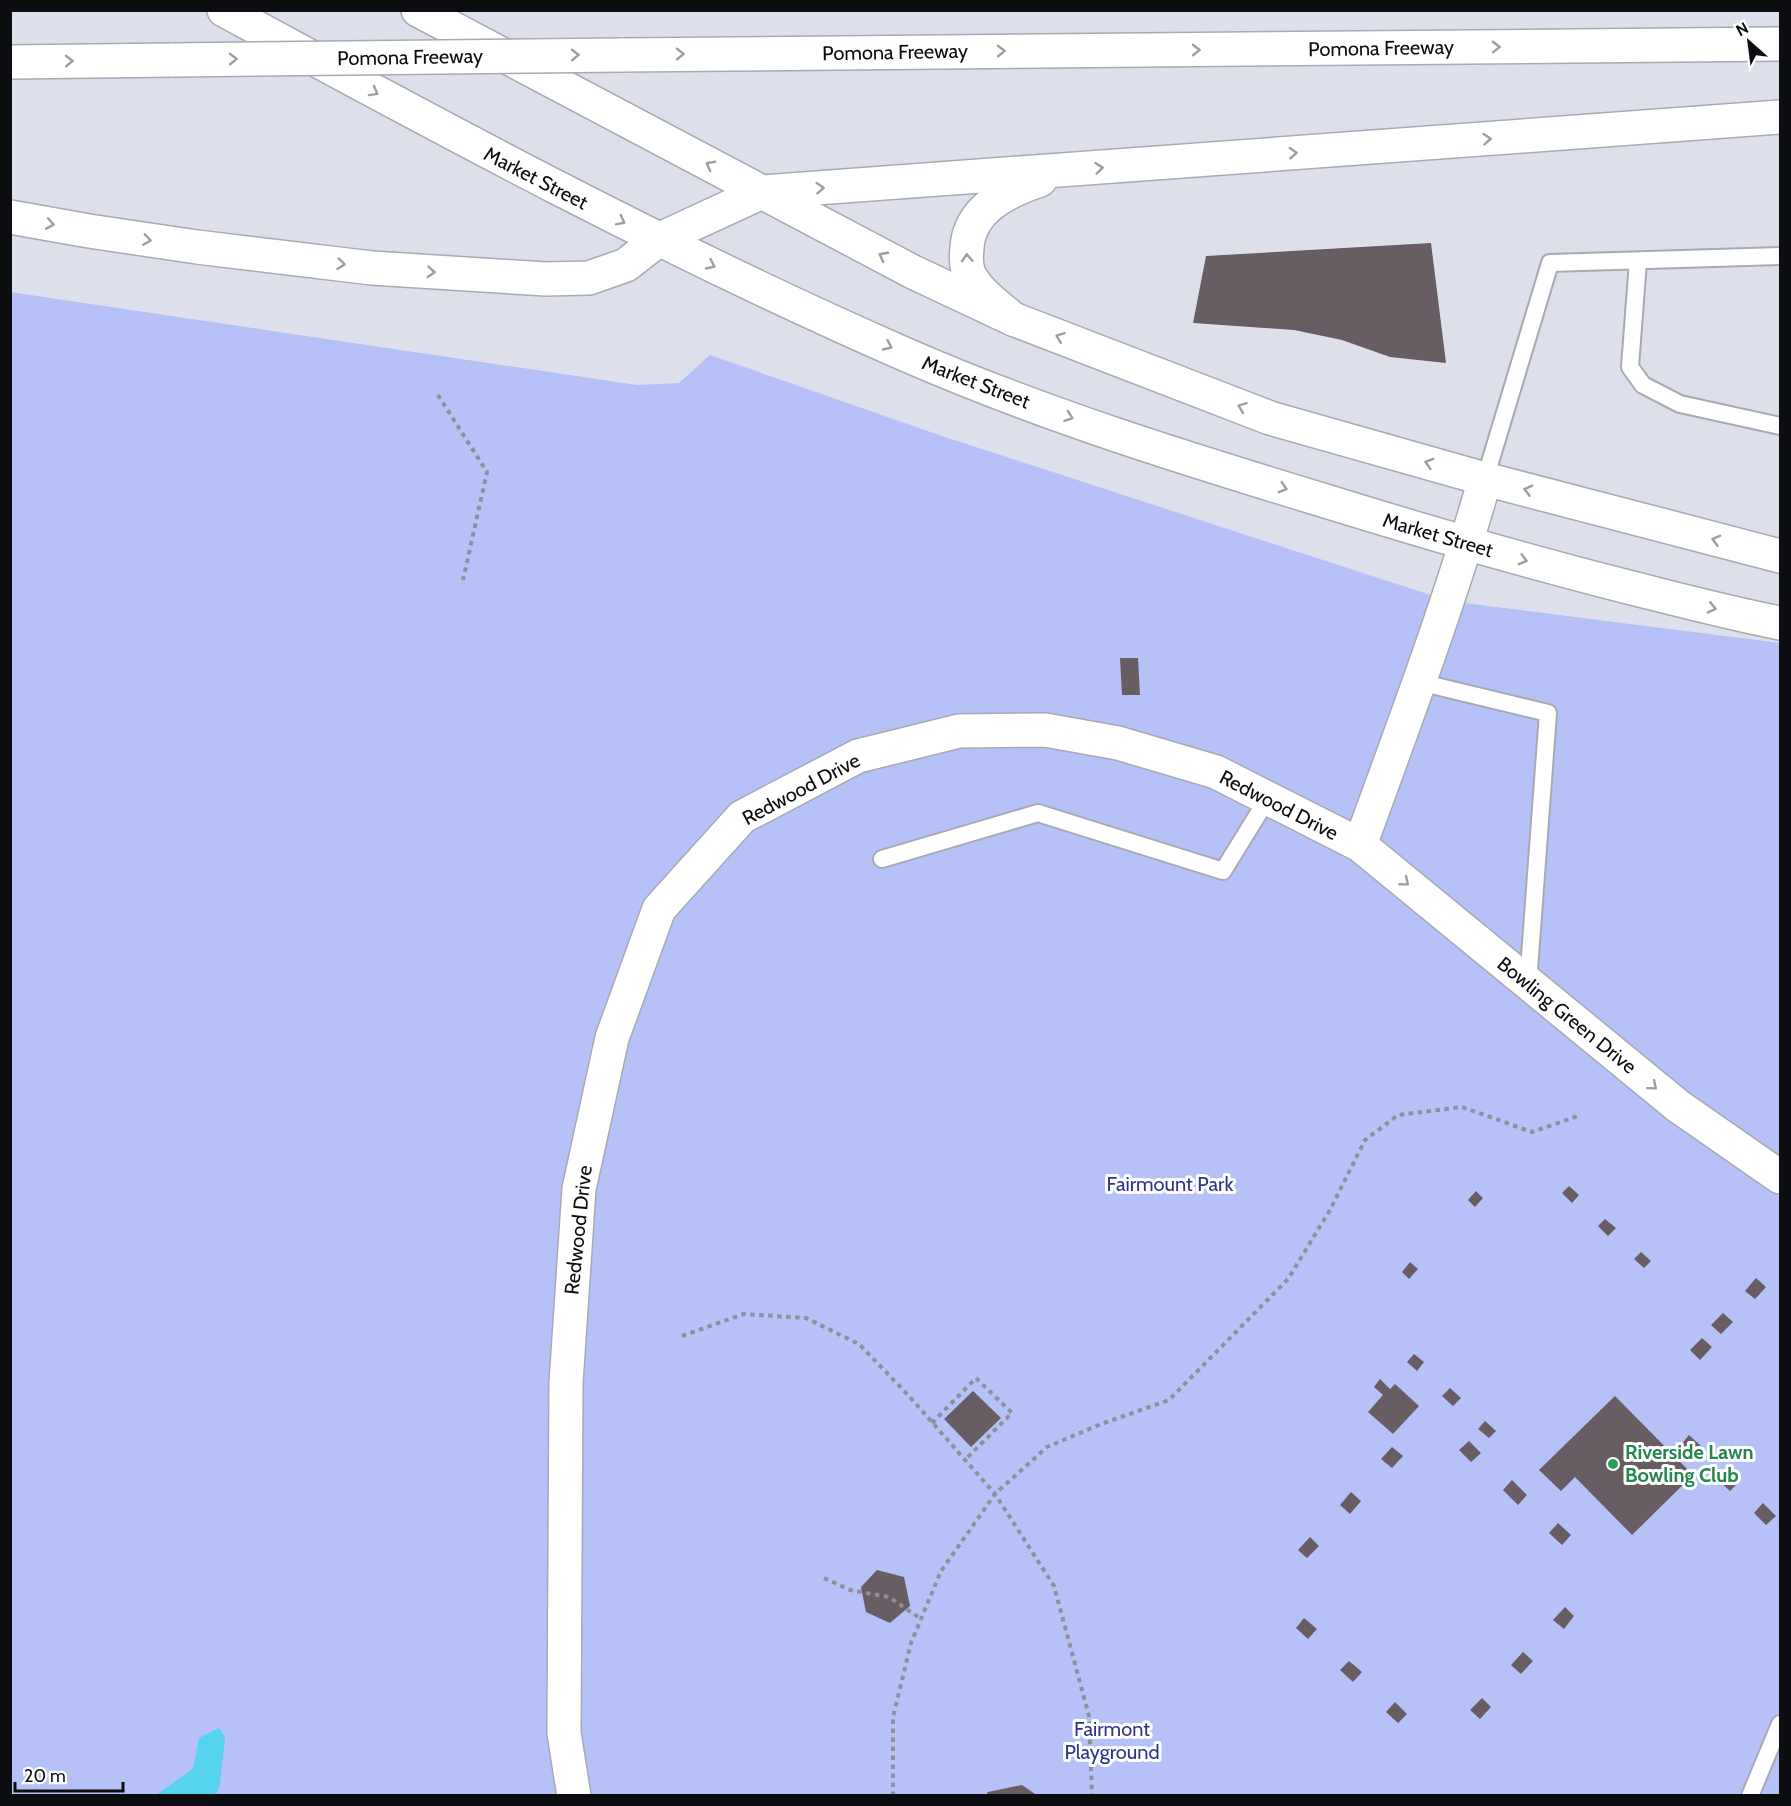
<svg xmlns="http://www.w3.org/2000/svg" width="1791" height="1806" font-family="Cabin,sans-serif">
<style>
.green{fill:#b5c1f7}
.water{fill:#56d3ed}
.building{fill:#675d62}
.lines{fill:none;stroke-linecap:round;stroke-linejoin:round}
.service-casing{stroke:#a7aab3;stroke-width:20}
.minor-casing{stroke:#a7aab3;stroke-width:36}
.primary-casing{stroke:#a7aab3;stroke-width:36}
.motorway-casing{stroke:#a7aab3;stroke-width:36}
.path{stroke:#8e9097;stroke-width:4;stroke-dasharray:4.5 4.5;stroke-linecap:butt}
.service{stroke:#fff;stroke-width:16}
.minor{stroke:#fff;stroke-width:33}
.primary{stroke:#fff;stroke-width:33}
.motorway{stroke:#fff;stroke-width:33}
.motorway-bridge-casing{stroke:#a7aab3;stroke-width:36;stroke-linecap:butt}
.motorway-bridge{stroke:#fff;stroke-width:33}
.oneway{stroke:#9e9e9f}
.leisure-dot{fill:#2e9e5b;stroke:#fff;stroke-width:2}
.labels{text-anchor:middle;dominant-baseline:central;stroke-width:6;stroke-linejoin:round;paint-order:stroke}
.street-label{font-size:20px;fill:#0c0d10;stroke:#fff}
.park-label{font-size:20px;fill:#2f338d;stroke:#fff}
.leisure-label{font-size:20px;font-weight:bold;fill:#27864d;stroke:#fff;text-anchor:start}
</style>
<rect width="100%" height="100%" fill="#dde0ea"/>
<!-- green -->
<path class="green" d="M10 292 637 385 679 383 710 355 942 436 1449 601 1780 643V1795H11Z"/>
<!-- water -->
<path class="water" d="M219 1728 225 1737 220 1784 216 1795H156L193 1769 199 1738Z"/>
<!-- building -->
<path class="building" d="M1431 243 1446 363 1390 357 1342 340 1294 330 1193 323 1206 256Z
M1120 658H1138L1140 695H1122Z
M1569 1186 1579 1195 1572 1203 1562 1193Z
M1476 1191 1483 1198 1475 1207 1468 1200Z
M1605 1219 1616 1228 1608 1236 1598 1226Z
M1641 1252 1651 1261 1644 1268 1634 1259Z
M1410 1262 1418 1269 1409 1279 1402 1272Z
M1756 1278 1766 1287 1755 1299 1745 1291Z
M1723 1313 1733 1322 1721 1334 1711 1325Z
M1702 1338 1712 1347 1700 1360 1690 1350Z
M1414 1354 1424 1362 1417 1371 1407 1362Z
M1380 1379 1390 1389 1395 1384 1419 1406 1393 1434 1368 1412 1383 1395 1374 1387Z
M1450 1388 1461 1398 1453 1406 1442 1396Z
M973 1391 1001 1418 971 1447 944 1419Z
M1615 1396 1693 1475 1632 1535 1575 1477 1561 1491 1539 1470Z
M1485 1421 1496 1431 1489 1438 1478 1429Z
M1689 1435 1702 1447 1693 1458 1680 1446Z
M1469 1441 1481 1453 1471 1462 1459 1450Z
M1392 1447 1403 1456 1392 1468 1381 1459Z
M1727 1469 1740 1481 1730 1491 1717 1479Z
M1512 1480 1527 1495 1518 1505 1503 1490Z
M1351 1492 1361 1501 1350 1514 1340 1505Z
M1763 1503 1776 1516 1766 1525 1754 1513Z
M1558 1523 1571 1535 1562 1545 1549 1533Z
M1310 1537 1319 1546 1307 1558 1298 1550Z
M877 1570 904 1577 910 1606 890 1623 866 1612 861 1587Z
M1565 1607 1574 1616 1564 1629 1553 1620Z
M1304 1618 1317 1629 1308 1639 1296 1628Z
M1523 1652 1533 1661 1521 1674 1511 1665Z
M1349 1661 1362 1672 1353 1682 1340 1670Z
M1482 1698 1491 1707 1480 1719 1470 1710Z
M1395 1702 1407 1714 1398 1723 1386 1712Z
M1022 1785 1038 1796H985L988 1792Z"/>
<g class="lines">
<!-- service casing -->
<g class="service-casing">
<path id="service" d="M1638 261 1630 367 1643 385 1680 404 1780 426
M1485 479 1550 263 1780 256
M1419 682 1548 713 1528 983
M882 859 1038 813 1223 871 1268 798
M1750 1796 1780 1724"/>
</g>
<!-- minor casing -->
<g class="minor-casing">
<path id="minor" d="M1360 845C1404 724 1450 603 1485 479
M574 1796 564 1733 566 1383 579 1189 612 1038 659 909 742 817 858 756 959 731 1045 730 1118 743 1216 772 1360 845 1678 1106 1780 1177"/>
</g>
<!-- primary casing -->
<g class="primary-casing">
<path id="primary" d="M224 10C447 131 669 251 902 353 1041 414 1187 459 1332 503 1429 533 1526 561 1624 586 1676 599 1728 613 1780 623
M418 10 913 272 1013 319 1270 418 1485 479 1780 556"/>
</g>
<!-- motorway casing -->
<g class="motorway-casing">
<path id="motorway" d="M621 55 1780 44
M10 62 174 60
M10 217 89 231 197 247 372 268 546 279 589 278 626 265 658 240 762 192 1780 117
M1013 319C998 306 980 294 970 276 966 268 966 257 967 248 969 209 1007 191 1040 180"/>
</g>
<!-- path -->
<path class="path" d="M438 395 487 472 463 580
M682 1336 744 1314 806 1318 859 1344 909 1396 995 1494 1054 1586 1089 1716 1092 1796
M932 1423 976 1378 1012 1413 965 1460
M824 1578 850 1590 889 1597 921 1619
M893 1796V1717L911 1643 941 1571 995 1494 1047 1447 1101 1424 1169 1400 1288 1279 1330 1210 1365 1140 1398 1115 1462 1107 1532 1132 1581 1115"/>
<!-- service -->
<use href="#service" class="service"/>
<!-- minor -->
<use href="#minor" class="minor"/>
<!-- primary -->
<use href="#primary" class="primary"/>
<!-- motorway -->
<use href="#motorway" class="motorway"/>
<!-- motorway-bridge casing -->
<g class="motorway-bridge-casing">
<path id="motorway-bridge" d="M174 60 621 55"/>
</g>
<!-- motorway-bridge -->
<use href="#motorway-bridge" class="motorway-bridge"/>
</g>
<!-- one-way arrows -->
<defs><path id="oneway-chevron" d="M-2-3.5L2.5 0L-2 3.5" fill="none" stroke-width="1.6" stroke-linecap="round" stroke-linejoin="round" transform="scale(1.5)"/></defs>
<g class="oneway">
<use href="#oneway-chevron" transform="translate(1496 47) rotate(-1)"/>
<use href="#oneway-chevron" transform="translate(1196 50) rotate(-1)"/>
<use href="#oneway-chevron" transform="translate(1001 51) rotate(-1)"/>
<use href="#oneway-chevron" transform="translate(680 54) rotate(-1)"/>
<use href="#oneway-chevron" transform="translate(575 55) rotate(-1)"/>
<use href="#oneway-chevron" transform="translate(233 59) rotate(-1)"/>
<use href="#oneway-chevron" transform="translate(69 61) rotate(-1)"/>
<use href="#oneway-chevron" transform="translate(374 92) rotate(29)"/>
<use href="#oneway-chevron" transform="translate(1487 139) rotate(-4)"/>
<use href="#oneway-chevron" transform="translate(1293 153) rotate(-4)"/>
<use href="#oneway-chevron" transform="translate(710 165) rotate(-152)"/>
<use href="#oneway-chevron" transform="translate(1099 168) rotate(-6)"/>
<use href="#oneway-chevron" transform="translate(820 188) rotate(-4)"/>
<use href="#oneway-chevron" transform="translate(621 221) rotate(27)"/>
<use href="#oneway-chevron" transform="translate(50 224) rotate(10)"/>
<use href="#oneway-chevron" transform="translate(147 240) rotate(8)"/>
<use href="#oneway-chevron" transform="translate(883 256) rotate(-152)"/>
<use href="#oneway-chevron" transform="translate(967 258) rotate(-93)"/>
<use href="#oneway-chevron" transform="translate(341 264) rotate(7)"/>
<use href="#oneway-chevron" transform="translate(711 265) rotate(25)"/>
<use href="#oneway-chevron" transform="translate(431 272) rotate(4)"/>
<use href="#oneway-chevron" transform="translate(1060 337) rotate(-159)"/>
<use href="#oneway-chevron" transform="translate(888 346) rotate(25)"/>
<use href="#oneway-chevron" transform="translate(1242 407) rotate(-159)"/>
<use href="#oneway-chevron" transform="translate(1069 417) rotate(19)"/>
<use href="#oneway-chevron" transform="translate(1429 463) rotate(-164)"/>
<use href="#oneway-chevron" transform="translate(1283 488) rotate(17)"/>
<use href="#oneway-chevron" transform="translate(1528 490) rotate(-165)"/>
<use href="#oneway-chevron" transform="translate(1716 540) rotate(-165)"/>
<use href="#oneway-chevron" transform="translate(1523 560) rotate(16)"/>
<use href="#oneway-chevron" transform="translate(1712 608) rotate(13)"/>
<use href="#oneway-chevron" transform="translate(1405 882) rotate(39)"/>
<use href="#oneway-chevron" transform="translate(1653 1086) rotate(40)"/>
</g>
<!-- markers -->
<circle class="leisure-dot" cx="1613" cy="1464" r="6"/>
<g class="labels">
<!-- street labels -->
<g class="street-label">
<text transform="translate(1381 48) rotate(-1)">Pomona Freeway</text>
<text transform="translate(895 52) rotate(-1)">Pomona Freeway</text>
<text transform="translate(410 57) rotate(-1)">Pomona Freeway</text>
<text transform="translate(536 178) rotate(27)">Market Street</text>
<text transform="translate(976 382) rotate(21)">Market Street</text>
<text transform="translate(1438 535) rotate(16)">Market Street</text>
<text transform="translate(801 789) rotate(-28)">Redwood Drive</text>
<text transform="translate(1279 805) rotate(27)">Redwood Drive</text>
<text transform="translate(1567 1015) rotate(39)">Bowling Green Drive</text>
<text transform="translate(578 1230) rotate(-84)">Redwood Drive</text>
</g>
<!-- park labels -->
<g class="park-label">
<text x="1170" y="1184">Fairmount Park</text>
<text x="1112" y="1729">Fairmont<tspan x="1112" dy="23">Playground</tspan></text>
</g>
<!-- leisure labels -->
<g class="leisure-label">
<text x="1625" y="1452">Riverside Lawn<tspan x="1625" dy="23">Bowling Club</tspan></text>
</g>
</g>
<!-- border -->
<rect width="1791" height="1806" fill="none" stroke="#0c0d10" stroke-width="24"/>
<!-- north arrow -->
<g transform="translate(1749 42) rotate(332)" stroke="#ffffff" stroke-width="4.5" paint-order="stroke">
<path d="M0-4.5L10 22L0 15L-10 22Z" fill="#0c0d10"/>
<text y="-9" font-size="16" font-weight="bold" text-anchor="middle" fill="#0c0d10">N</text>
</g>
<!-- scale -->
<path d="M15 1782v9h108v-9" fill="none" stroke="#0c0d10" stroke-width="3"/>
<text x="24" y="1782" font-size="18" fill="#0c0d10" stroke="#ffffff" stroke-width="4.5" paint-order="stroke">20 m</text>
</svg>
